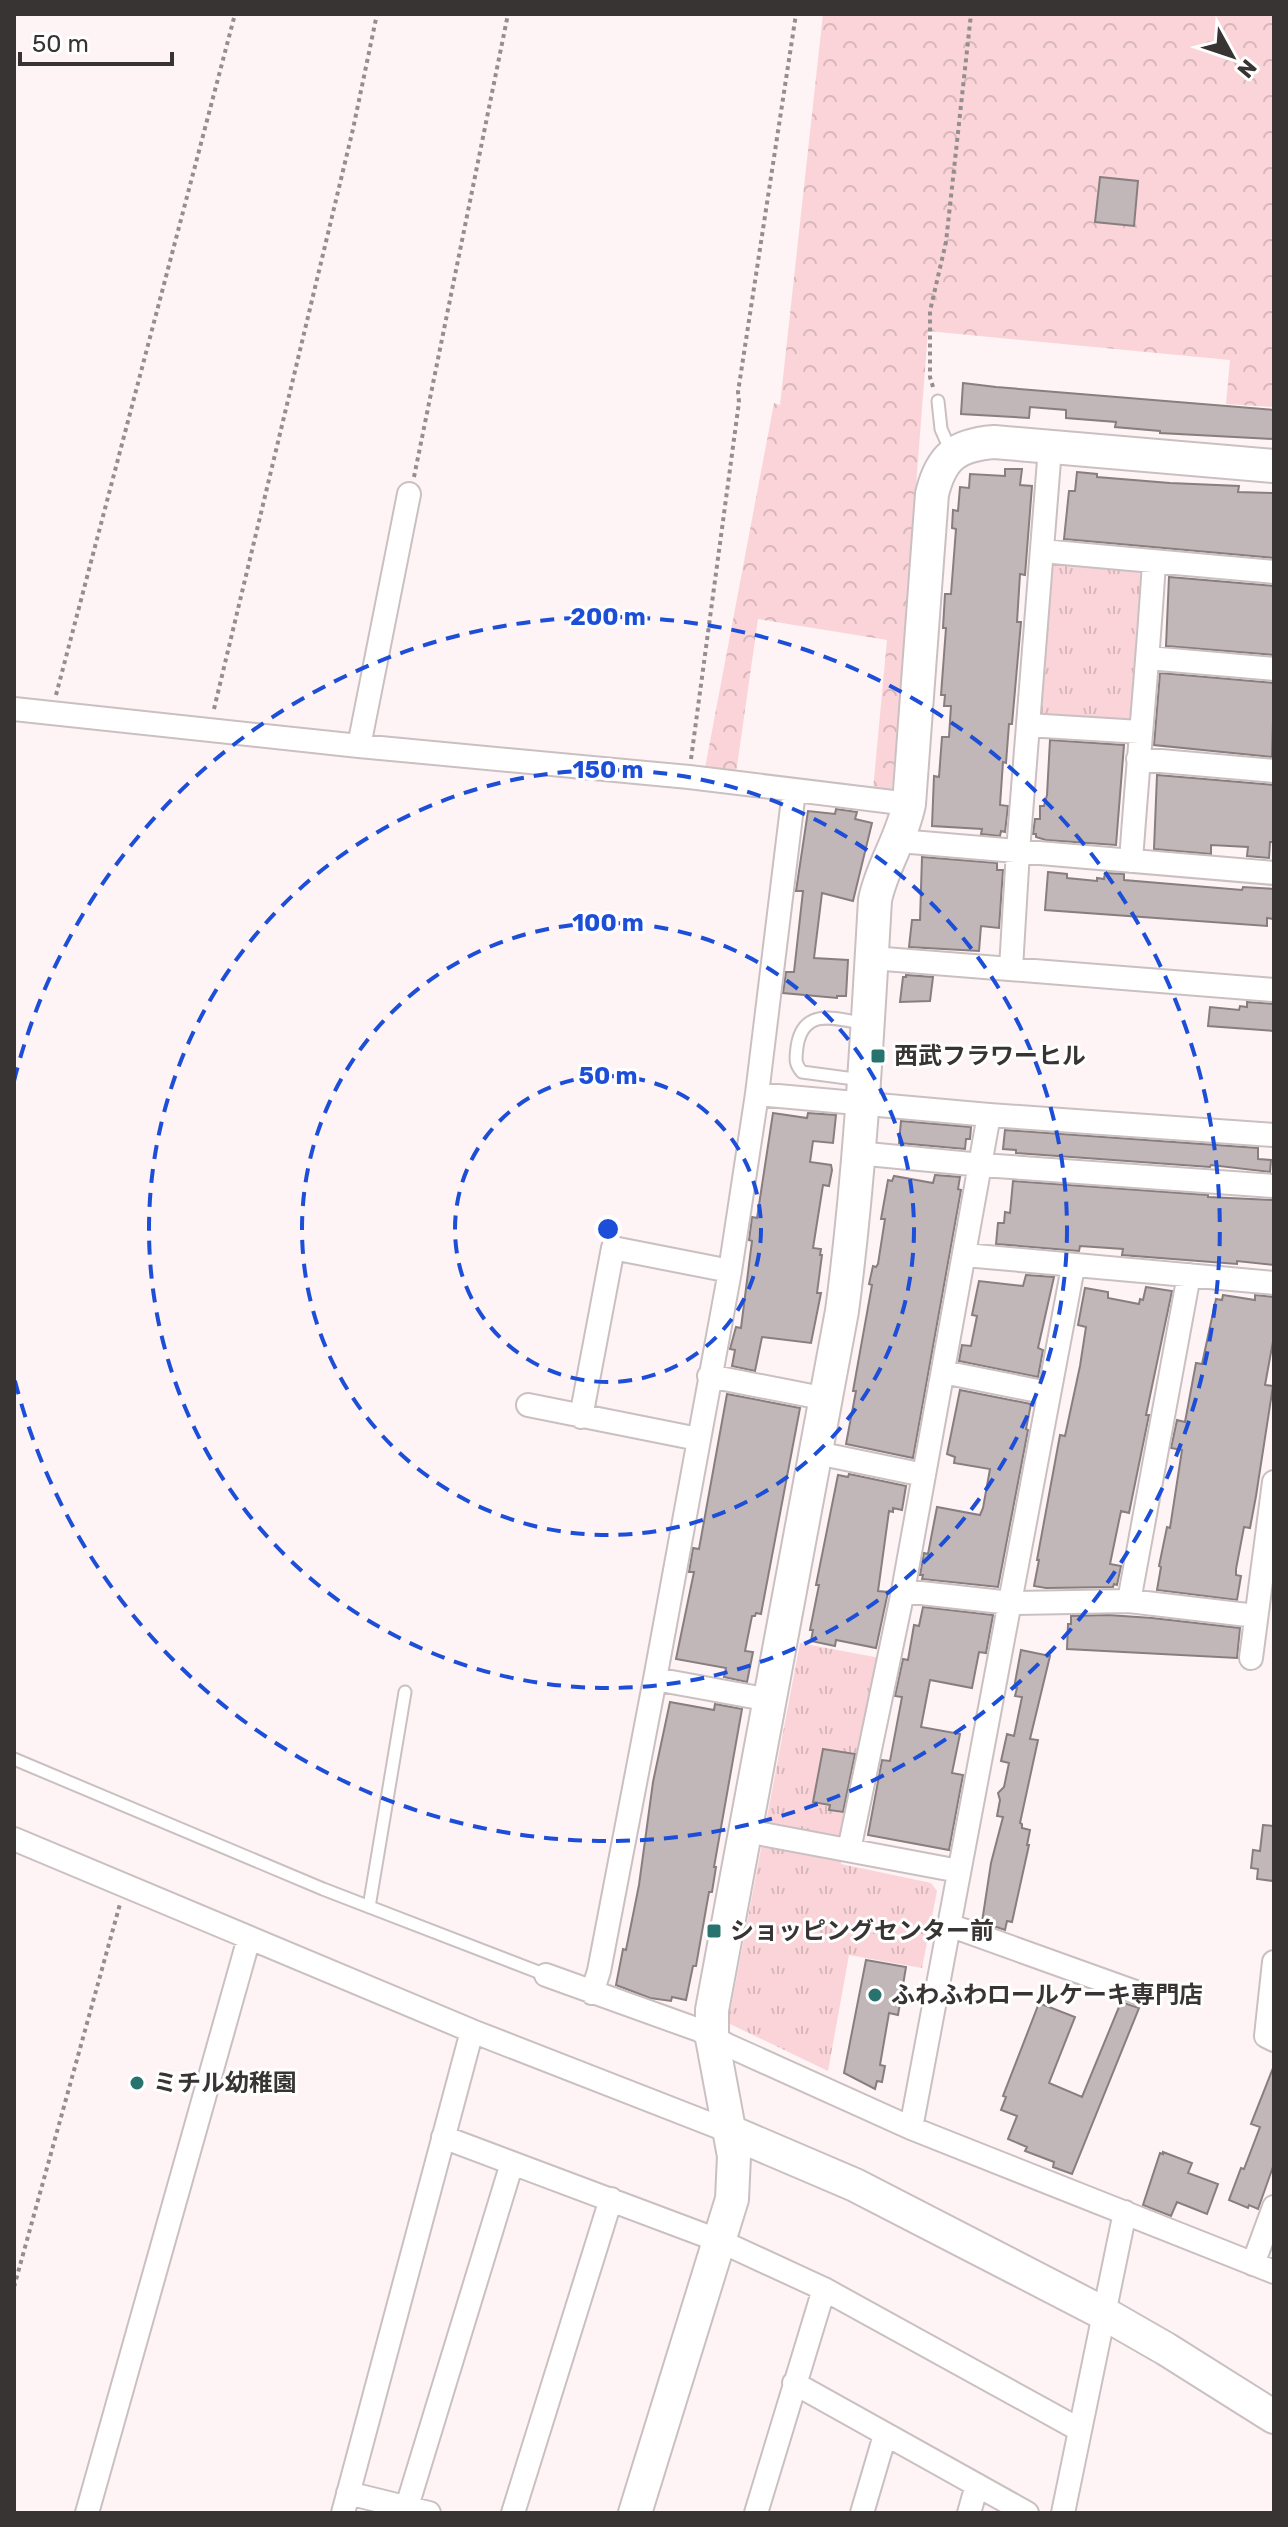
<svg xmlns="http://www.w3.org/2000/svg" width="1288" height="2527" font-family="Rubik,'Noto Sans JP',sans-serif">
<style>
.forest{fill:url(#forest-crowns)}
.park{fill:url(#park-tufts)}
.building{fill:#c1b7b8;stroke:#887e7f;stroke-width:2}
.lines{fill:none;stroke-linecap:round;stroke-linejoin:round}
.lane-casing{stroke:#cac0c1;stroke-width:15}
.street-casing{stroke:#cac0c1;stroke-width:26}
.secondary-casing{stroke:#cac0c1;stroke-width:36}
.path{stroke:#958e8e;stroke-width:4;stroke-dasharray:4 4;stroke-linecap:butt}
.lane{stroke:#fff;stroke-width:11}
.street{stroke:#fff;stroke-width:22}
.secondary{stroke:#fff;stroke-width:32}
.ring{fill:none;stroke:#1d4ed8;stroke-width:4;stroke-dasharray:14 10}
.poi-dot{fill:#29736e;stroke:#fff;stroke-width:3}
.labels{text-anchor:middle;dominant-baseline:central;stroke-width:6;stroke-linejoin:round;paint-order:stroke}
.poi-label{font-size:24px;font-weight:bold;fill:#383434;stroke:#fff;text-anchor:start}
.centre{fill:#1d4ed8;stroke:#fff;stroke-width:4}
.ring-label{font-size:24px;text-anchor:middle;font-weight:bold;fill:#1d4ed8;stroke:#fff;stroke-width:6;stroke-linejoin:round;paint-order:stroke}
</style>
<defs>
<pattern id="forest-crowns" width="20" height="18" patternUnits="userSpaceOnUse" patternTransform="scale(2)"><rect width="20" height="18" fill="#fad4d8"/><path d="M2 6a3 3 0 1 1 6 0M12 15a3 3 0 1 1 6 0" fill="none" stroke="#d7b7ba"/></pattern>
<pattern id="park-tufts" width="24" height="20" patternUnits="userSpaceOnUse" patternTransform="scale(2)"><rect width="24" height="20" fill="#fad4d8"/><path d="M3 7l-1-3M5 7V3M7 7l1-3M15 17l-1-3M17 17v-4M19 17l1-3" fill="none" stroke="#d7b7ba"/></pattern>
</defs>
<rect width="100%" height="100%" fill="#fef3f5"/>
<!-- forest -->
<path class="forest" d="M823 14H1274V407L1226 404 1230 360 928 331 892 794 873 790 887 640 758 619 736 773 705 768 774 403 780 405Z"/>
<!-- park -->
<path class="park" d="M1056 562 1135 567 1142 573 1134 719 1126 726 1044 718 1037 711 1049 568Z
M800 1643 880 1658 841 1864 931 1883 937 1891 922 1968 849 1955 828 2071 728 2023Z"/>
<!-- building -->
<path class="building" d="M1100 177 1138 181 1134 226 1095 222Z
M963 383 996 387 1274 410V439L1160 433V431L1115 427 1116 422 1066 418V410L1030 407 1029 418 961 414Z
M1005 469H1022L1020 485 1032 486 1025 575 1020 574 1017 622H1021L1012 724H1009L1006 763 1003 762 1000 805 1008 806 1005 832 1001 831 1000 836 981 834 982 829 932 826 934 776 939 777 942 737H949L951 706H944L945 695H941L946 628H943L945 594H951L956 529 952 528 953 510 958 511 960 487 969 488 970 474 1005 476Z
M1077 472 1097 474V477L1170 483 1239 486 1238 492 1274 493V558L1064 539 1069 491H1075Z
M1169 577 1274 586V655L1166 646Z
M1160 673 1274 683 1272 757 1154 745Z
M1050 740 1124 745 1116 845 1046 840 1036 837V834H1033L1035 819H1040V806H1044L1047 795Z
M1157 775 1274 785V842H1270L1269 858 1247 856 1248 847 1211 845V854L1154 849Z
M836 809 857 812 855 819 872 823 853 901 822 893 814 958 848 960 846 996H837V998L783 993 786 972H794L803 891H796L808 811 835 814Z
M922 857 997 863V870H1003L999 928 981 926 979 951 909 947 912 920H920Z
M1048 872 1067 874V878L1097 881V878L1104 879 1105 873 1124 874V880L1242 890 1243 887 1274 889V919L1267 918V926L1045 910Z
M906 975 933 977 930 1001 900 1002 903 977H906Z
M1247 1002 1274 1004V1031L1208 1026 1210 1007 1239 1010 1240 1006 1247 1007Z
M773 1113 807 1118 808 1113 836 1115 833 1143 813 1141 810 1162 831 1165 832 1170 829 1186 823 1185 813 1248 821 1249 820 1255H822L817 1293H821L811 1343 762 1337 755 1371 732 1366 735 1350 730 1349 736 1327 741 1328 752 1241 749 1240 752 1217 757 1218Z
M901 1121 971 1127 970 1139H966L965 1149 899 1143Z
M1005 1130 1258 1148V1159L1271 1160 1270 1172 1211 1165 1210 1167 1016 1153V1150L1003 1149Z
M935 1175 960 1177 958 1189 961 1190 913 1458 846 1444 856 1391H853L872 1285 869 1284 873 1266 876 1267 878 1264 885 1219H881L888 1180 892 1181 894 1176 933 1183Z
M1013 1181 1208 1195V1197L1274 1200V1265L1237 1261V1264L1122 1255 1123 1249 1080 1246 1079 1251 996 1244 998 1223H1004L1005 1212 1010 1213Z
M1026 1275 1054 1277 1038 1348 1043 1350 1038 1377 959 1361 962 1345 971 1346 977 1316 972 1315 979 1281 1023 1286Z
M1146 1287 1172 1291 1146 1415H1149L1129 1513 1121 1511 1110 1564 1121 1566 1117 1585 1114 1584 1113 1587 1046 1588 1034 1586 1039 1560H1037L1060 1435 1065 1436 1080 1366 1086 1327 1078 1325 1085 1288 1108 1292V1298L1139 1304 1140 1299 1143 1300Z
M1223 1295 1255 1300V1295L1274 1297V1336L1265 1385 1273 1386 1256 1496 1250 1528 1244 1527 1236 1569V1575L1241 1576 1237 1600 1157 1590 1161 1567 1159 1566 1167 1527 1170 1528 1182 1450 1171 1448 1177 1420 1185 1422 1196 1363 1202 1364 1216 1299 1222 1300Z
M960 1390 1031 1404 1026 1429 1028 1430 998 1587 922 1579 923 1575H920L924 1553 928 1554 937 1507 980 1515 983 1508 990 1469 954 1463 955 1457 947 1454Z
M727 1394 800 1408 761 1614 756 1613 755 1616H752L745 1651 753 1652 747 1682 724 1677 726 1668 676 1659 694 1572H689L693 1548 699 1549Z
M849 1474 906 1486 902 1510 893 1508V1512L889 1511 878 1591 888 1592 876 1648 836 1640 835 1646 811 1641 813 1630H810L819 1585H816L838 1475 848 1477Z
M923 1607 993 1615 986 1653 979 1652 972 1688 930 1680 921 1727 960 1734 952 1773 963 1775 949 1850 868 1835 882 1760 890 1761 902 1697 895 1696 903 1659 908 1660 914 1625 919 1626Z
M1108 1615 1152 1618 1240 1628 1237 1658 1067 1649 1068 1624H1071V1616Z
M1021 1650 1050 1656 1030 1739 1038 1740 1020 1823 1022 1824V1828L1030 1830 1027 1845H1029L1012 1922 1007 1921 1005 1930 982 1922 991 1863 1003 1817 997 1816 1000 1800 998 1793 1004 1787 1009 1763 1001 1761 1007 1734 1014 1736 1022 1697 1015 1696 1017 1688H1014Z
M670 1702 714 1710 715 1704 742 1709 714 1867H716L712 1892H709L696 1966H693L686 2000 672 1997 671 2001 650 1998 616 1985 623 1949 626 1950 639 1885 653 1782Z
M823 1749 855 1754 843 1812 829 1810 830 1805 813 1802Z
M1263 1825 1274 1826 1273 1881 1257 1879 1258 1869 1251 1868 1253 1850 1260 1851Z
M866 1960 906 1967 898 2015 889 2013 880 2065 885 2066 882 2082 877 2081 875 2089 844 2073Z
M1121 2002 1139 2008 1072 2174 1053 2167 1054 2162 1025 2151 1027 2147 1008 2139 1017 2116 1001 2110 1006 2097 1003 2096 1039 2003 1075 2017 1049 2083 1082 2097Z
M1273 2068 1274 2164 1258 2209 1249 2205 1248 2208 1229 2200 1241 2168 1244 2169 1260 2127 1251 2124Z
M1163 2152 1192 2163 1188 2173 1218 2184 1207 2214 1177 2202 1171 2216 1143 2205 1160 2153 1163 2154Z"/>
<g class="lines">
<!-- lane casing -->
<g class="lane-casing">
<path id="lane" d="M938 401 941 429 952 454
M862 1080 802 1072C794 1063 796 1058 797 1047 803 1006 837 1019 866 1024
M14 1759 323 1889 546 1975
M369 1907 405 1692"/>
</g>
<!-- street casing -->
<g class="street-casing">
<path id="street" d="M1042 551 1274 572
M1148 658 1274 669
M14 709 359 746 689 777 909 804
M1028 725 1140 732
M359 746 409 494
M1138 759 1274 771
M899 841 1274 873
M1131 861C1138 761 1148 662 1154 562
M872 958 1274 990
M1011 968 1018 851 1050 448
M757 1094 989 1115 1274 1135
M857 1153 982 1165 1274 1186
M965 1255 1274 1283
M943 1372 1048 1393
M709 1376 827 1399
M528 1405 698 1439
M581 1417 613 1248 730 1271
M817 1453 924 1475
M903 1591 1011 1603 1129 1601 1256 1616
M1129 1601 1189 1275
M1251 1658 1274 1482
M655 1679 770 1700
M746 1831 959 1871
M14 1839 472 2031 731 2132
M849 1850 903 1591 989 1115
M949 1925 1141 1994
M1274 1962 1266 2036 1274 2040
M546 1975 699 2030 727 2045 911 2128 1274 2272
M592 1993 599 1971 655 1679 730 1271 757 1094 794 791
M911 2128 1073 1267
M443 2137 720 2241 824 2289 1080 2430
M1253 2264 1274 2207
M794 2383 1027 2513
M348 2493 429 2513
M87 2513 249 1938
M343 2513 472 2031
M405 2513 512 2163
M513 2513 611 2199
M756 2513 824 2289
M862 2513 885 2435
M969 2513 977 2485
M1063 2513 1125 2212"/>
</g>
<!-- secondary casing -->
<g class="secondary-casing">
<path id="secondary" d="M731 2132 855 2185 1105 2314 1166 2349 1274 2417
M635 2513 732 2199 734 2156 712 2038V2010L842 1311C860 1175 867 1037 875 900 882 866 902 839 909 804L932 494C941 457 956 445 994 442L1274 466"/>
</g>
<!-- path -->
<path class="path" d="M933 387 930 377V311L946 242 971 14
M414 477 508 14
M56 695 235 14
M214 709 353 129 377 14
M691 759 739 402 738 392 796 14
M14 2287 120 1904"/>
<!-- lane -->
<use href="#lane" class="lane"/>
<!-- street -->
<use href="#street" class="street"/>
<!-- secondary -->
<use href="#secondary" class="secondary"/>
</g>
<!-- distance rings -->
<g class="ring">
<circle cx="608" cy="1229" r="153"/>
<circle cx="608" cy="1229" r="306"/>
<circle cx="608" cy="1229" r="459"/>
<path d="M14 1081A612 612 0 1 1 14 1377"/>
</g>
<!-- markers -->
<g class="poi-dot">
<rect x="870" y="1048" width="16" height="16" rx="4"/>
<rect x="706" y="1923" width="16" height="16" rx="4"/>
<circle cx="875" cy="1995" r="8"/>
<circle cx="137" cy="2083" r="8"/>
</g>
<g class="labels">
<!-- poi labels -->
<g class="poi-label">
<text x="894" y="1056">西武フラワーヒル</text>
<text x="730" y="1931">ショッピングセンター前</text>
<text x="891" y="1995">ふわふわロールケーキ専門店</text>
<text x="153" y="2083">ミチル幼稚園</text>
</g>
</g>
<circle cx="608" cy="1229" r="12" class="centre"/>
<g class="ring-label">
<text x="608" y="625">200 m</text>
<text x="608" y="778">150 m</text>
<text x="608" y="931">100 m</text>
<text x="608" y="1084">50 m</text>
</g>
<!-- border -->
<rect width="1288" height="2527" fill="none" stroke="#383434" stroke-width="32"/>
<!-- north arrow -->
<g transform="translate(1232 56) rotate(130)" stroke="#ffffff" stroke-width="6" paint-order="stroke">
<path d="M0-6L14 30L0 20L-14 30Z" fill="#383434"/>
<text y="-12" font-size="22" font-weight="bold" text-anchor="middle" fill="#383434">N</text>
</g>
<!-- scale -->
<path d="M20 52v12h152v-12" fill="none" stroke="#383434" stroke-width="4"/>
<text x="32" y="52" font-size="24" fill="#383434" stroke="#ffffff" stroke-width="6" paint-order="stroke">50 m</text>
</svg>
